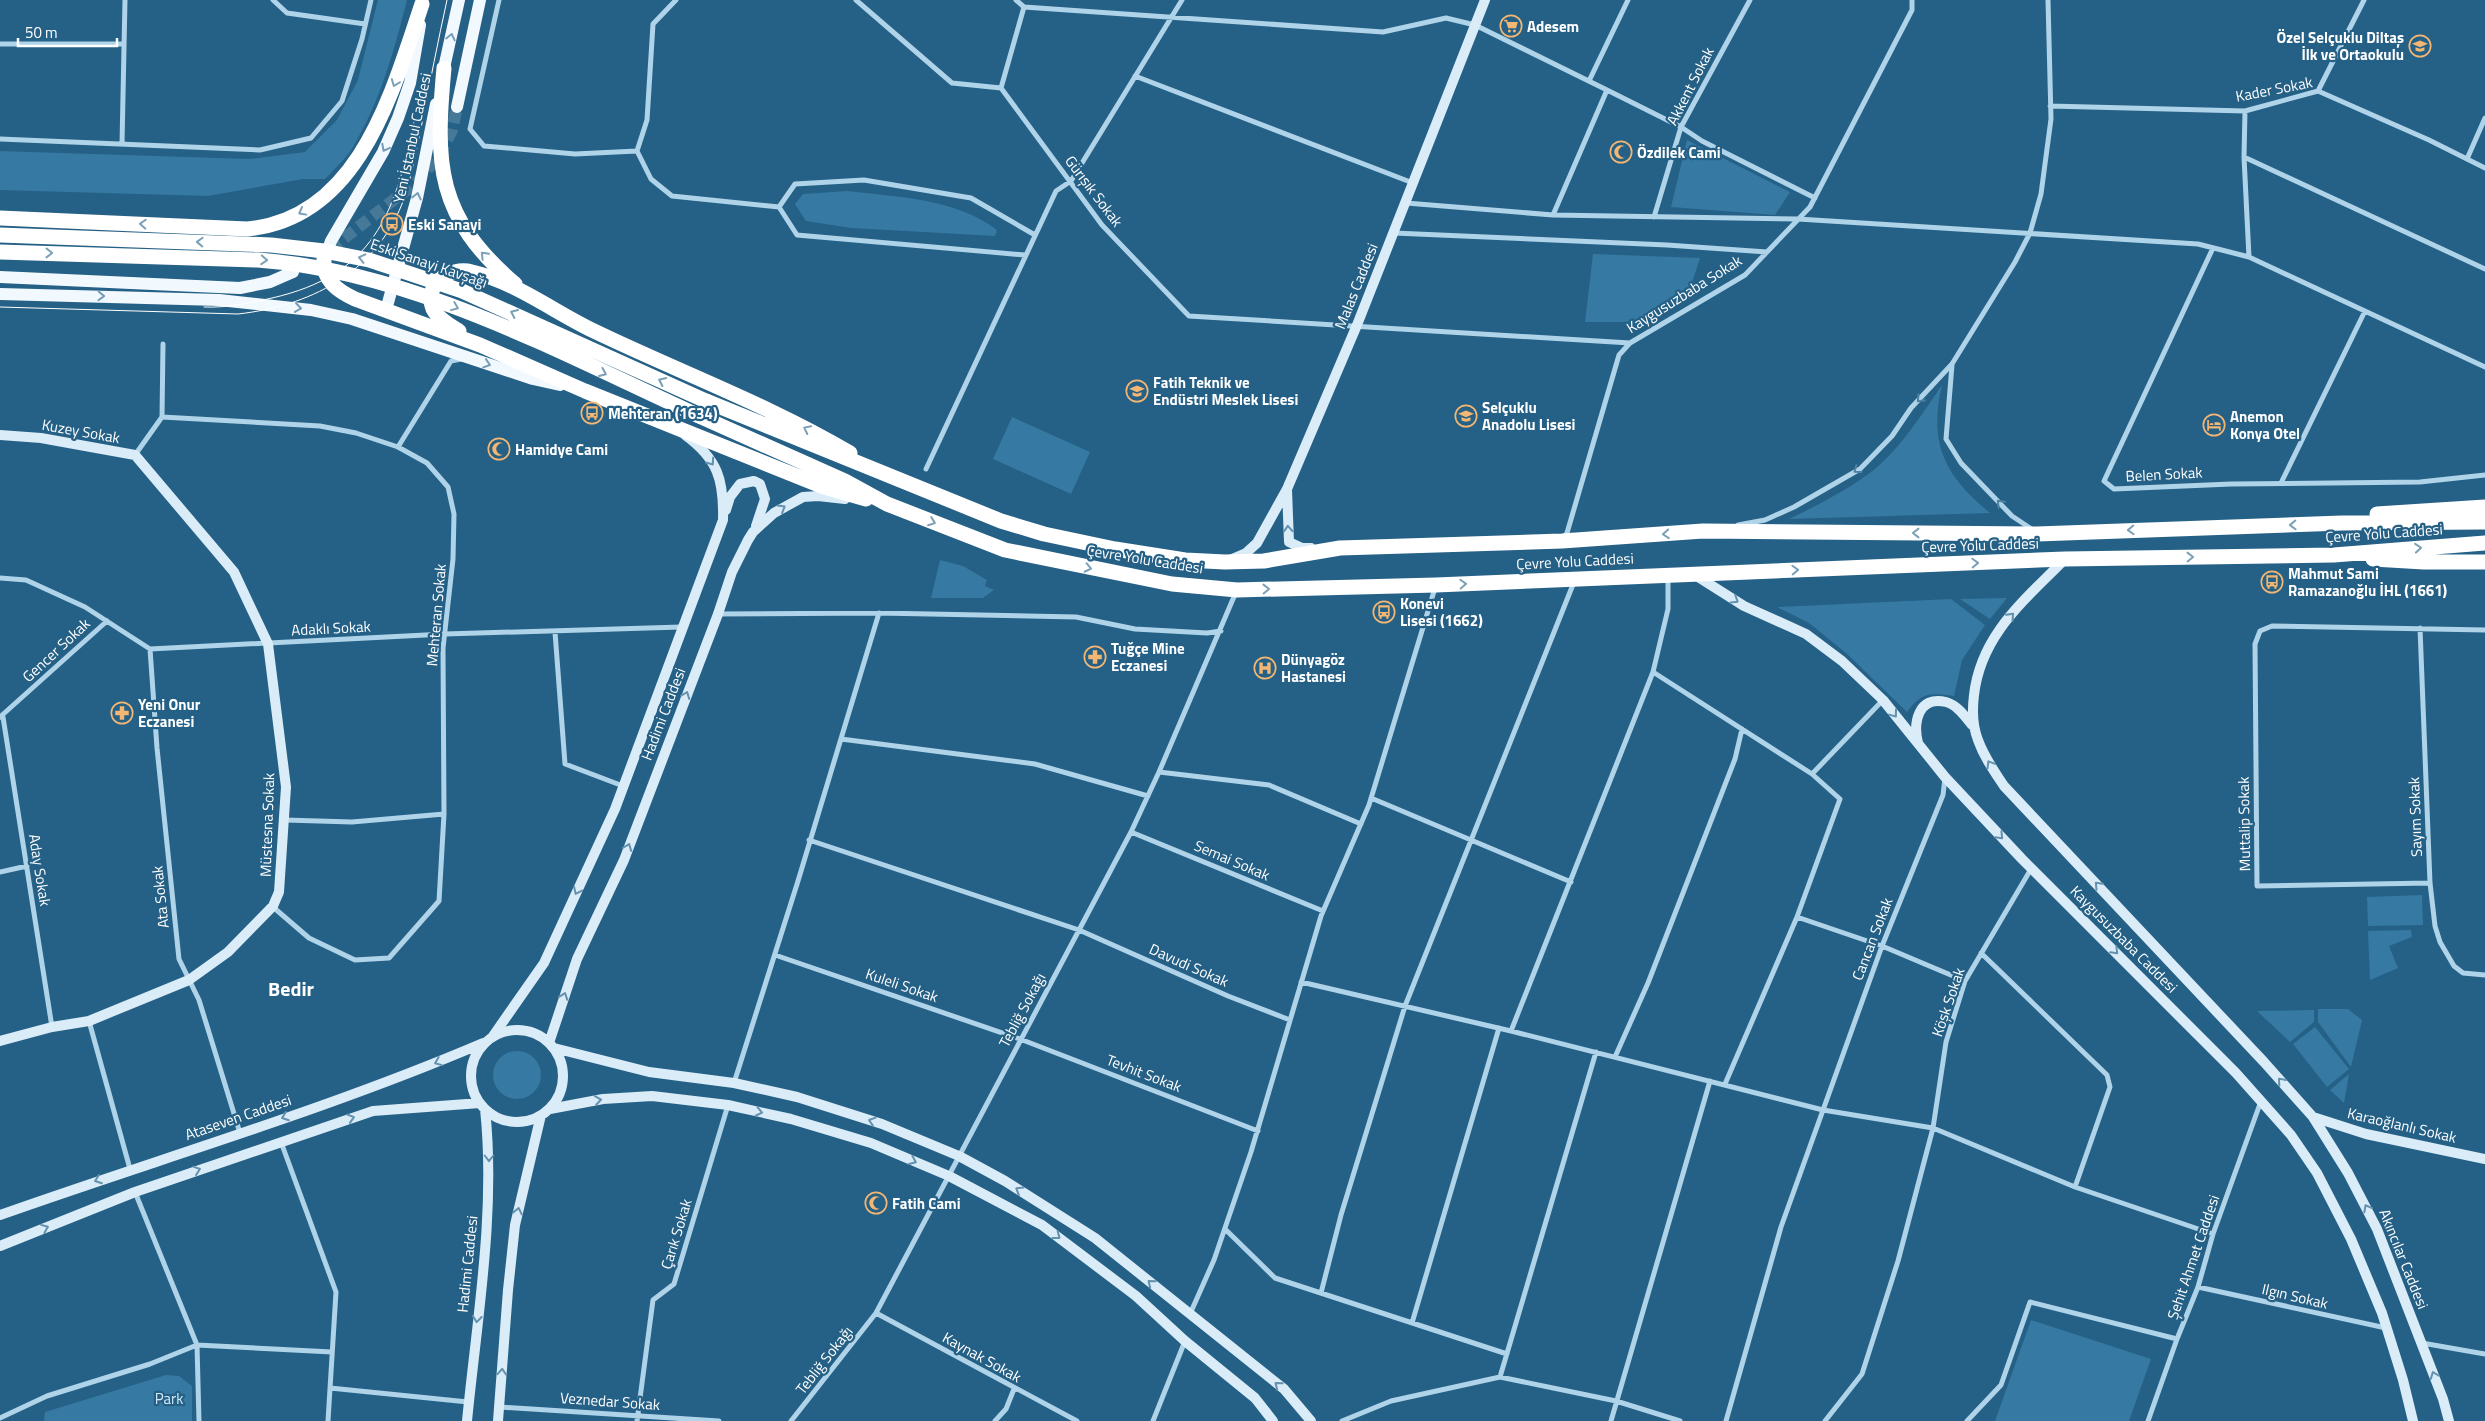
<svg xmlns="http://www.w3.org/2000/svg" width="2485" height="1421" font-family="'Titillium Web',sans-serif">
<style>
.green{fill:#3679a2}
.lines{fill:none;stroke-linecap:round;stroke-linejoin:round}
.primary-tunnel{stroke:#467898;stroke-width:12;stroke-dasharray:12 6;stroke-linecap:butt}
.street{stroke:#afd3e8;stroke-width:5}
.secondary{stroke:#d9ecf7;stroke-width:10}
.primary{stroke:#f2f9fe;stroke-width:12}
.highway{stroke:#fff;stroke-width:15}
.tram{stroke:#fff;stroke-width:1}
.highway-bridge{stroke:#fff;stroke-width:15}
.oneway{stroke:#779db6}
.oneway2{stroke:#7ca0b6}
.oneway3{stroke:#4e82a3}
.oneway4{stroke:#6491ae}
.labels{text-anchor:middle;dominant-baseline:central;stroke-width:4.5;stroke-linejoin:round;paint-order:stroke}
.poi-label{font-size:15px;font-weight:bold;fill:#fff;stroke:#256086;text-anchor:start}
.street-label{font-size:15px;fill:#fff;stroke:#256086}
.park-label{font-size:15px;fill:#d3e9f7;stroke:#256086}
.district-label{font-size:20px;font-weight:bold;fill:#fff;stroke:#256086}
</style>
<rect width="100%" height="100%" fill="#256086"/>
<!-- green -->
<path class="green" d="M378 0H407C394 51 380 102 353 147 346 159 334 169 325 179H303L208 196 0 190V151L249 159 305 152 337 120 358 80Z
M1687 140 1790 192 1775 215 1671 207Z
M847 191C897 197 955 198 997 230L995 236 851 228 806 221 795 204 803 194Z
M1593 254 1700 258 1688 295 1677 307 1644 322H1585Z
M1942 385C1928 444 1945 476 1990 513L1789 519C1816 506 1851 488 1875 469 1902 446 1922 414 1942 385Z
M1012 417 1090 452 1071 494 993 459Z
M940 560 963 566 987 580 985 586 994 590 983 598H931Z
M2007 598 1990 619 1960 599Z
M1951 599 1985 625 1962 660 1954 696C1930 693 1922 692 1907 712L1846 653 1809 623 1777 607Z
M2422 895 2423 925 2368 926 2367 897Z
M2411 930 2412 937 2389 946 2398 968 2370 980 2368 931Z
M2318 1009H2348L2362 1020 2351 1067 2318 1022Z
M2314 1010V1022L2290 1042 2257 1011Z
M2315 1027 2349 1069 2327 1087 2293 1044Z
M493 1075a24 24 0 1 1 48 0a24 24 0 1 1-48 0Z
M2349 1074 2344 1103 2330 1090Z
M2031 1320 2151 1359 2129 1421H1995Z
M166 1375 179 1376 192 1386V1421H44L45 1412Z"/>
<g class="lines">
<!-- primary-tunnel -->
<path class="primary-tunnel" d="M300 269 334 246 417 182 440 154 452 130 457 107"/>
<!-- street -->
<path class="street" d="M273 0 287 13 365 24
M499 0 470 129 484 146 575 154 637 151
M676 0 653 24 647 120 637 151 651 179 672 196 779 207 795 184 864 180 971 198 1035 235
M856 0 952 83 1001 88 1102 225 1189 316 1630 343 1745 275 1810 207 1912 10V0
M1016 0 1024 7 1383 32 1446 18 1475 25 1607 90 1553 215
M0 44H124
M1135 76 1413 183
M1589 81 1628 0
M1001 88 1024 7
M1607 90 1681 127 1702 141 1815 198
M2318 91 2364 0
M2050 106 2245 111 2318 91 2429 140 2485 168
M2245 111 2244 157 2249 257 2485 367
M0 139 260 150 311 138 342 101 362 39 371 0
M122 144 125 0
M2244 157 2485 269
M2467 159 2485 118
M1406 203 1553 215 1798 219 2198 244 2249 257
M779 207 797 235 1025 255
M1654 217 1681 127 1750 0
M1394 233 1667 245 1767 252
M2213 248 2104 481 2114 489 2231 484 2420 482 2485 475
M1952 365 1946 439 1961 463 2012 516 2033 530
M162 417 320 426 356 433 398 447 427 463 448 487 454 514 453 559 443 648 444 814 439 901 389 958 355 960 309 938 273 907
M398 447 451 361 461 359
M135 455 162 417 163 344
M926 469 1056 191 1071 181 1182 0
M2281 483 2365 311
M1738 525 1765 520 1794 507 1860 469 1892 436 1911 408 1952 364 2015 262 2030 233 2041 194 2051 119 2048 0
M1563 539 1567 533 1619 355 1630 343
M0 578 26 580 85 607 150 649 445 634 681 627
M718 614 879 613 1076 617 1135 629 1207 633 1221 631
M2420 628 2430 883 2435 926 2440 942 2454 966 2463 973 2485 975
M555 632 565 764 623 786
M150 649 157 748 179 959 199 1000 240 1133
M1653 672 1812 774 1840 799 1797 917 1725 1084
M0 717 107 621
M3 717 52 1027
M841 739 1035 764 1148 796
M1159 772 1269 785 1361 824
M1812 774 1883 700
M1371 798 1571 882
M285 820 352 822 444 814
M1131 832 1323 911
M809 840 1079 930 1228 996 1290 1020
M0 872 27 866
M2430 883 2257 886 2255 644 2260 631 2272 626 2485 630
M1797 917 1882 946 1965 981
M1981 953 2107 1075 2110 1087 2075 1187
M775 955 1020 1039 1258 1131
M1301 982 1511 1031 1823 1110 1933 1128 2075 1187 2213 1234
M89 1021 130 1169
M1511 1031 1653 672 1668 609V578
M1615 1057 1648 983 1735 759 1742 729
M734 1083 798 881 879 613
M281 1142 336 1292 328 1421
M135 1192 197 1345 199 1421
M1225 1229 1275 1278 1507 1354
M2198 1287 2386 1328
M1321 1293 1341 1215 1405 1006 1574 582
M876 1313 1077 1421
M1190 1314 1214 1260 1251 1152 1321 916 1369 805 1435 588
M1412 1323 1499 1028
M2422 1343 2485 1354
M1500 1377 1596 1052
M330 1388 468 1402
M500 1407 719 1421
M0 1418 47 1396 150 1364 197 1345 332 1352
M637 1421 653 1300 674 1284 728 1105
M791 1421 876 1313 1131 832 1159 772 1236 592
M995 1421 1006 1409 1014 1389
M1153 1421 1185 1341
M1342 1421 1391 1401 1500 1377 1616 1401 1680 1421
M1611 1421 1710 1081
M1726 1421 1781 1227 1882 946 1943 795 1945 778
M1825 1421 1862 1374 1898 1261 1933 1128 1946 1042 1965 981 2031 869
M1967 1421 2001 1385 2030 1302 2177 1339
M2148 1421 2177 1339 2198 1287 2213 1234 2261 1101"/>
<!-- secondary -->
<path class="secondary" d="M0 435 41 438 135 455 234 572 268 644 286 787 279 892 273 906 228 952 189 980 89 1021 52 1027 0 1041
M1287 490 1289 542 1302 548H1311
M726 510 730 497 740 484 754 481 760 484 765 499 756 526
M1232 559 1246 553 1257 543 1287 489 1357 325 1485 0
M2065 559C2025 600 1981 634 1974 695 1972 711 1972 725 1978 740 1984 757 1994 771 2004 786L2264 1062 2313 1117 2348 1173 2377 1229 2443 1399 2449 1421
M1695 575 1744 606 1806 634 1842 661 1883 700 1945 777 2022 859 2236 1073 2291 1135 2317 1173 2351 1239 2382 1313 2403 1380 2413 1421
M1918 743C1913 723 1918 695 1946 702 1957 705 1965 716 1972 725
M471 1076a46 46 0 1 1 92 0a46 46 0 1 1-92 0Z
M493 1036 544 963 615 809 723 520C724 480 718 459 685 435
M549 1043 577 959 624 860 718 614 732 572 748 540 753 532 774 513 803 497 818 496 845 499
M554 1048 649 1072 734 1083 797 1097 882 1124 959 1156 1005 1181 1095 1238 1284 1389 1311 1421
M550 1109 603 1099 652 1096 728 1105 791 1119 871 1143 949 1176 1042 1225 1136 1296 1185 1341 1255 1398 1273 1421
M2313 1117 2366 1134 2485 1159
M0 1215C161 1158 326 1110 483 1043
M0 1246 135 1192 373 1111 480 1103
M467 1421C477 1319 496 1211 485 1109
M498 1421 508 1290 515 1225 541 1115"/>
<!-- primary -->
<path class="primary" d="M442 77 459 0
M457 107 480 0
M324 260 331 241 383 152 398 118 410 83 420 25
M0 277 240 288 270 282 293 272
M0 294 219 300 311 310 352 319 533 379 560 385
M386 310 417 198 436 104"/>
<!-- highway -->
<path class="highway" d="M444 68C435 165 436 216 515 284
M0 218 247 229C359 219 392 93 422 4
M324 260C323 281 338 291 355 299L480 345 585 391 824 487 866 499
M459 331C451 326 438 319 433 309 423 284 450 266 472 272 516 282 554 312 594 331 679 372 769 405 850 453
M706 401 1001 521 1044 534 1115 549 1185 560 1225 562 1264 561 1340 548 1562 541 1703 531 2037 534 2342 523 2485 522
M699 416 845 481 887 504 1005 550 1172 584 1237 590 1436 585 2065 559 2334 555 2485 543
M2377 514 2485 507
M2373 559 2424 562H2485"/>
<!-- tram -->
<path class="tram" d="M0 307 238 314C309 306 374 274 402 204 412 178 416 150 422 123 430 82 438 41 447 0
M204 307C227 308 250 303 272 298 373 275 395 215 414 122"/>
<!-- highway-bridge -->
<path class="highway-bridge" d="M0 235 271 245 324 251 369 260 462 291 706 401
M0 252 258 260C415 272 558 352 699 416"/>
</g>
<!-- one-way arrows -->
<defs><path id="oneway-chevron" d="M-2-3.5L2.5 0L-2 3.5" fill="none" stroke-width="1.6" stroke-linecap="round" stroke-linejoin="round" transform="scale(1.25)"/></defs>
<g class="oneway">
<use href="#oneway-chevron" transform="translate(451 37) rotate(-77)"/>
<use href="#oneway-chevron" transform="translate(385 148) rotate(118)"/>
<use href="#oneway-chevron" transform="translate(417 196) rotate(-77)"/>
<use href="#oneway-chevron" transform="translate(101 296) rotate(2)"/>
<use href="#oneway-chevron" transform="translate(298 308) rotate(8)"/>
<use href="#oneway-chevron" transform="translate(487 364) rotate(18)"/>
</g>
<g class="oneway2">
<use href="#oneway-chevron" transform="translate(395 83) rotate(111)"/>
<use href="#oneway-chevron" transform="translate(302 212) rotate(151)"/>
<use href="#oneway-chevron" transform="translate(143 224) rotate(-177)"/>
<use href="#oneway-chevron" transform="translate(200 242) rotate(-178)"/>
<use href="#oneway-chevron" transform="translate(49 253) rotate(1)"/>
<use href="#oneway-chevron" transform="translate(484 255) rotate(-134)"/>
<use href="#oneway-chevron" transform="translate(362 258) rotate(-167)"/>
<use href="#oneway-chevron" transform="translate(264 260) rotate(4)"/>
<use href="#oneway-chevron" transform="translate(455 307) rotate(22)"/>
<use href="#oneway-chevron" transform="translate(514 313) rotate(-155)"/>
<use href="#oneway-chevron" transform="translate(603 373) rotate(24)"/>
<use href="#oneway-chevron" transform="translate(662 381) rotate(-155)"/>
<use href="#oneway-chevron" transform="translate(807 429) rotate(-154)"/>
<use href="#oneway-chevron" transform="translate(932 522) rotate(21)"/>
<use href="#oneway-chevron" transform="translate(2293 525) rotate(178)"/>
<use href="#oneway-chevron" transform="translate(2131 530) rotate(178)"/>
<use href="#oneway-chevron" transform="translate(1916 533) rotate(-180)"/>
<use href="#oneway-chevron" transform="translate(1666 534) rotate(176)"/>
<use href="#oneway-chevron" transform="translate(2418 548) rotate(-5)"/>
<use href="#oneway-chevron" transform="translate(2190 557) rotate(-1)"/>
<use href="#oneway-chevron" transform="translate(1975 563) rotate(-2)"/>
<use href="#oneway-chevron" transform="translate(1088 568) rotate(12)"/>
<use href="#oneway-chevron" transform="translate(1795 570) rotate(-2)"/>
<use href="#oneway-chevron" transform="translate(1463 584) rotate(-3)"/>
<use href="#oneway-chevron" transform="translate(1266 589) rotate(-1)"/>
</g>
<g class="oneway3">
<use href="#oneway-chevron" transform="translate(1920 399) rotate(133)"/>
<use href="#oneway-chevron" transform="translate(1857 470) rotate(144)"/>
<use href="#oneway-chevron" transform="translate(2000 503) rotate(-134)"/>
</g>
<g class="oneway4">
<use href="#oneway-chevron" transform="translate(711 462) rotate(55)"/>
<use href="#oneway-chevron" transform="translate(782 508) rotate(-31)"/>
<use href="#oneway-chevron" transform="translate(1288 529) rotate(-94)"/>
<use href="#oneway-chevron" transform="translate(1735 600) rotate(32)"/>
<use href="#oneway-chevron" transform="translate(2011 616) rotate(-47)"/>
<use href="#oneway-chevron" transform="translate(686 695) rotate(-69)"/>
<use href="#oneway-chevron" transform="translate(1894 714) rotate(53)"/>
<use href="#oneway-chevron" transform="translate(1990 764) rotate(-121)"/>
<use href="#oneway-chevron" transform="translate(2000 836) rotate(46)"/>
<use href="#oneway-chevron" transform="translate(628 847) rotate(-69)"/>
<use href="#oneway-chevron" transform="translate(2098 885) rotate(-133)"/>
<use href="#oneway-chevron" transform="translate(577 891) rotate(115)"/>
<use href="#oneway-chevron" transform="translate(2115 951) rotate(45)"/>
<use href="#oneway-chevron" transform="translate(564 996) rotate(-70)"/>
<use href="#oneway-chevron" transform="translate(438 1062) rotate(158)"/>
<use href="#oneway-chevron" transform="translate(2281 1081) rotate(-131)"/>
<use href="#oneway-chevron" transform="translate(598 1100) rotate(-9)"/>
<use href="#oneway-chevron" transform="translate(759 1112) rotate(12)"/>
<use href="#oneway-chevron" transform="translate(285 1117) rotate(160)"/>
<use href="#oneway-chevron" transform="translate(351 1118) rotate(-17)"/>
<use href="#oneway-chevron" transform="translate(872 1121) rotate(-162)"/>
<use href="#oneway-chevron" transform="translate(489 1158) rotate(90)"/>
<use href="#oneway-chevron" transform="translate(913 1161) rotate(23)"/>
<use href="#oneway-chevron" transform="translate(197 1170) rotate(-19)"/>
<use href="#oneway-chevron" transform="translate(98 1180) rotate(160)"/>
<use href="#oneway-chevron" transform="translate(1019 1190) rotate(-148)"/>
<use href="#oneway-chevron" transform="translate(2367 1208) rotate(-118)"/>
<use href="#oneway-chevron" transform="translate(518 1211) rotate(-78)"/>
<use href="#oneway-chevron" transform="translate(45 1228) rotate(-22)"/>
<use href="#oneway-chevron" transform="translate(1057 1236) rotate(37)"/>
<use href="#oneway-chevron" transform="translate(1151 1283) rotate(-141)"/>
<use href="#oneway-chevron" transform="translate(477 1319) rotate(96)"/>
<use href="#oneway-chevron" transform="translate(502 1372) rotate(-86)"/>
<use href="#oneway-chevron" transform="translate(2434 1375) rotate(-111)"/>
<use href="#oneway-chevron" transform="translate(1278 1385) rotate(-141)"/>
</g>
<!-- icons -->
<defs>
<g id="supermarket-ring" transform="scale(1.125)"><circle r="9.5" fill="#256086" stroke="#f3b773" stroke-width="1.5"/><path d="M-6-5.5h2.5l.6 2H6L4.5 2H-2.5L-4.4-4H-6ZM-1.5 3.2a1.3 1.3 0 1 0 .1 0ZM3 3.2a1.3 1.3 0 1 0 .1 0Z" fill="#f3b773"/></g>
<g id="school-ring" transform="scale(1.125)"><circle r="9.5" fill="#256086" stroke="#f3b773" stroke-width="1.5"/><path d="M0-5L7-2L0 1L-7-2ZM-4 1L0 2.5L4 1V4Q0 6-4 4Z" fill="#f3b773"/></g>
<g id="mosque-ring" transform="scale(1.125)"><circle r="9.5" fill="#256086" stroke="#f3b773" stroke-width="1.5"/><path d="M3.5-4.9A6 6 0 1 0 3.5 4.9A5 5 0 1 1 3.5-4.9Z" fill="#f3b773"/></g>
<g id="bus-ring" transform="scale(1.125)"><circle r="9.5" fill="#256086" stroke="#f3b773" stroke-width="1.5"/><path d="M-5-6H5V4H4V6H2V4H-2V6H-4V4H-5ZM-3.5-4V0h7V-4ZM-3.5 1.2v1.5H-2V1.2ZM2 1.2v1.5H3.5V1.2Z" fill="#f3b773"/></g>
<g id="hotel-ring" transform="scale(1.125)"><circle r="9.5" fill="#256086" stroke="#f3b773" stroke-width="1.5"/><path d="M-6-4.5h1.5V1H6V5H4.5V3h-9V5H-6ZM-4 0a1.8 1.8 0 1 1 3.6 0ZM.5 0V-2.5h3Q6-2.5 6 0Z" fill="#f3b773"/></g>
<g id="pharmacy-ring" transform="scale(1.125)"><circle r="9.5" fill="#256086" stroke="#f3b773" stroke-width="1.5"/><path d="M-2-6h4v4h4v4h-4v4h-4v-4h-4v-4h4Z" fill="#f3b773"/></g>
<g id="hospital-ring" transform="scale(1.125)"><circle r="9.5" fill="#256086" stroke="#f3b773" stroke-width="1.5"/><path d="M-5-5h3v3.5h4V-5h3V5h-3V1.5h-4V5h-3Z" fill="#f3b773"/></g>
</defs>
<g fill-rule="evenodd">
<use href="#supermarket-ring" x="1511" y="26"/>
<use href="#school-ring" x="2420" y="46"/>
<use href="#mosque-ring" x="1621" y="152"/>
<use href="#bus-ring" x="392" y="224"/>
<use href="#school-ring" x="1137" y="391"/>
<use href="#bus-ring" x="592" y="413"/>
<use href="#school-ring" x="1466" y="416"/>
<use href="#hotel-ring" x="2214" y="425"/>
<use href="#mosque-ring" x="499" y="449"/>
<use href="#bus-ring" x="2272" y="582"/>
<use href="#bus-ring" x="1384" y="612"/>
<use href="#pharmacy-ring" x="1095" y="657"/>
<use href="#hospital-ring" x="1265" y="668"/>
<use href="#pharmacy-ring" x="122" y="713"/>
<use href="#mosque-ring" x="876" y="1203"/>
</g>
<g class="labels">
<!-- poi labels -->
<g class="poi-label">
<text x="1527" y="26">Adesem</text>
<text x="2404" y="37" text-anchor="end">Özel Selçuklu Diltaş<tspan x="2404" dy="17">İlk ve Ortaokulu</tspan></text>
<text x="1637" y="152">Özdilek Cami</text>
<text x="408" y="224">Eski Sanayi</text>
<text x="1153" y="382">Fatih Teknik ve<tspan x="1153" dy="17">Endüstri Meslek Lisesi</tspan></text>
<text x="1482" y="407">Selçuklu<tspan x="1482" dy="17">Anadolu Lisesi</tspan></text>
<text x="608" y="413">Mehteran (1634)</text>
<text x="2230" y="416">Anemon<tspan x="2230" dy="17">Konya Otel</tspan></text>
<text x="515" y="449">Hamidye Cami</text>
<text x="2288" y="573">Mahmut Sami<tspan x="2288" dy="17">Ramazanoğlu İHL (1661)</tspan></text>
<text x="1400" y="603">Konevi<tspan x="1400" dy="17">Lisesi (1662)</tspan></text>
<text x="1111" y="648">Tuğçe Mine<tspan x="1111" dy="17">Eczanesi</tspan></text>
<text x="1281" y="659">Dünyagöz<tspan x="1281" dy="17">Hastanesi</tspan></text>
<text x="138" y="704">Yeni Onur<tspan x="138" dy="17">Eczanesi</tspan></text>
<text x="892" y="1203">Fatih Cami</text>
</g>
<!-- street labels -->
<g class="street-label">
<text transform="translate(1690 86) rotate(-63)">Akkent Sokak</text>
<text transform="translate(2274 89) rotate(-11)">Kader Sokak</text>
<text transform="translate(412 138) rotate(-78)">Yeni İstanbul Caddesi</text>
<text transform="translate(1094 191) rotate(53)">Gürışık Sokak</text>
<text transform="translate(429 263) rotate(19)">Eski Sanayi Kavşağı</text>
<text transform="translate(1356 286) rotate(-68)">Malas Caddesi</text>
<text transform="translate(1684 294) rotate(-32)">Kaygusuzbaba Sokak</text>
<text transform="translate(81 431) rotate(10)">Kuzey Sokak</text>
<text transform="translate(2164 474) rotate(-3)">Belen Sokak</text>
<text transform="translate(2384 533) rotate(-4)">Çevre Yolu Caddesi</text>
<text transform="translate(1980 545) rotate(-2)">Çevre Yolu Caddesi</text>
<text transform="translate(1145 559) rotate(9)">Çevre Yolu Caddesi</text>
<text transform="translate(1575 561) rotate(-3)">Çevre Yolu Caddesi</text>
<text transform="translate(436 615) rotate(-85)">Mehteran Sokak</text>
<text transform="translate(331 628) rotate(-3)">Adaklı Sokak</text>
<text transform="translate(56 650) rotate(-43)">Gencer Sokak</text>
<text transform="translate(663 714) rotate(-69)">Hadimi Caddesi</text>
<text transform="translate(2415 817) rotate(-92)">Sayım Sokak</text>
<text transform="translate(2244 824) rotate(-91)">Muttalip Sokak</text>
<text transform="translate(267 825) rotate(-88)">Müstesna Sokak</text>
<text transform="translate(1232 860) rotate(23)">Semai Sokak</text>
<text transform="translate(40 870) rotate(81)">Aday Sokak</text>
<text transform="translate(160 897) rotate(-96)">Ata Sokak</text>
<text transform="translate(1872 939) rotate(-69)">Cancan Sokak</text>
<text transform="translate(2124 939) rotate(45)">Kaygusuzbaba Caddesi</text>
<text transform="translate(1189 965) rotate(24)">Davudi Sokak</text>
<text transform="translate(902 985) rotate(19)">Kuleli Sokak</text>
<text transform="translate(1948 1002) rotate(-71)">Köşk Sokak</text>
<text transform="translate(1022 1010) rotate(-62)">Tebliğ Sokağı</text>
<text transform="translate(1144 1073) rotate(21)">Tevhit Sokak</text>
<text transform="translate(238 1117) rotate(-19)">Ataseven Caddesi</text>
<text transform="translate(2402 1125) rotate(13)">Karaoğlanlı Sokak</text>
<text transform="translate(676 1234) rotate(-73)">Çarık Sokak</text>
<text transform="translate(2193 1257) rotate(-71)">Şehit Ahmet Caddesi</text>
<text transform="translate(2404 1259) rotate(68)">Akıncılar Caddesi</text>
<text transform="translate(467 1264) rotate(-84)">Hadimi Caddesi</text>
<text transform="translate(2295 1296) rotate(13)">Ilgın Sokak</text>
<text transform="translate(982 1357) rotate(29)">Kaynak Sokak</text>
<text transform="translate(824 1360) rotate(-52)">Tebliğ Sokağı</text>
<text transform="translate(610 1401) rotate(4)">Veznedar Sokak</text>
</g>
<!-- park labels -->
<g class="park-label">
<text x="169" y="1398">Park</text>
</g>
<!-- district labels -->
<g class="district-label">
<text x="291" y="988">Bedir</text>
</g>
</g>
<!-- scale -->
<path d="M18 38v8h99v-8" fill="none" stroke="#ffffff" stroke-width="2.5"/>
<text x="25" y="38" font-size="15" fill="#ffffff" stroke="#256086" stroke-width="4" paint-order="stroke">50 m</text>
</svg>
